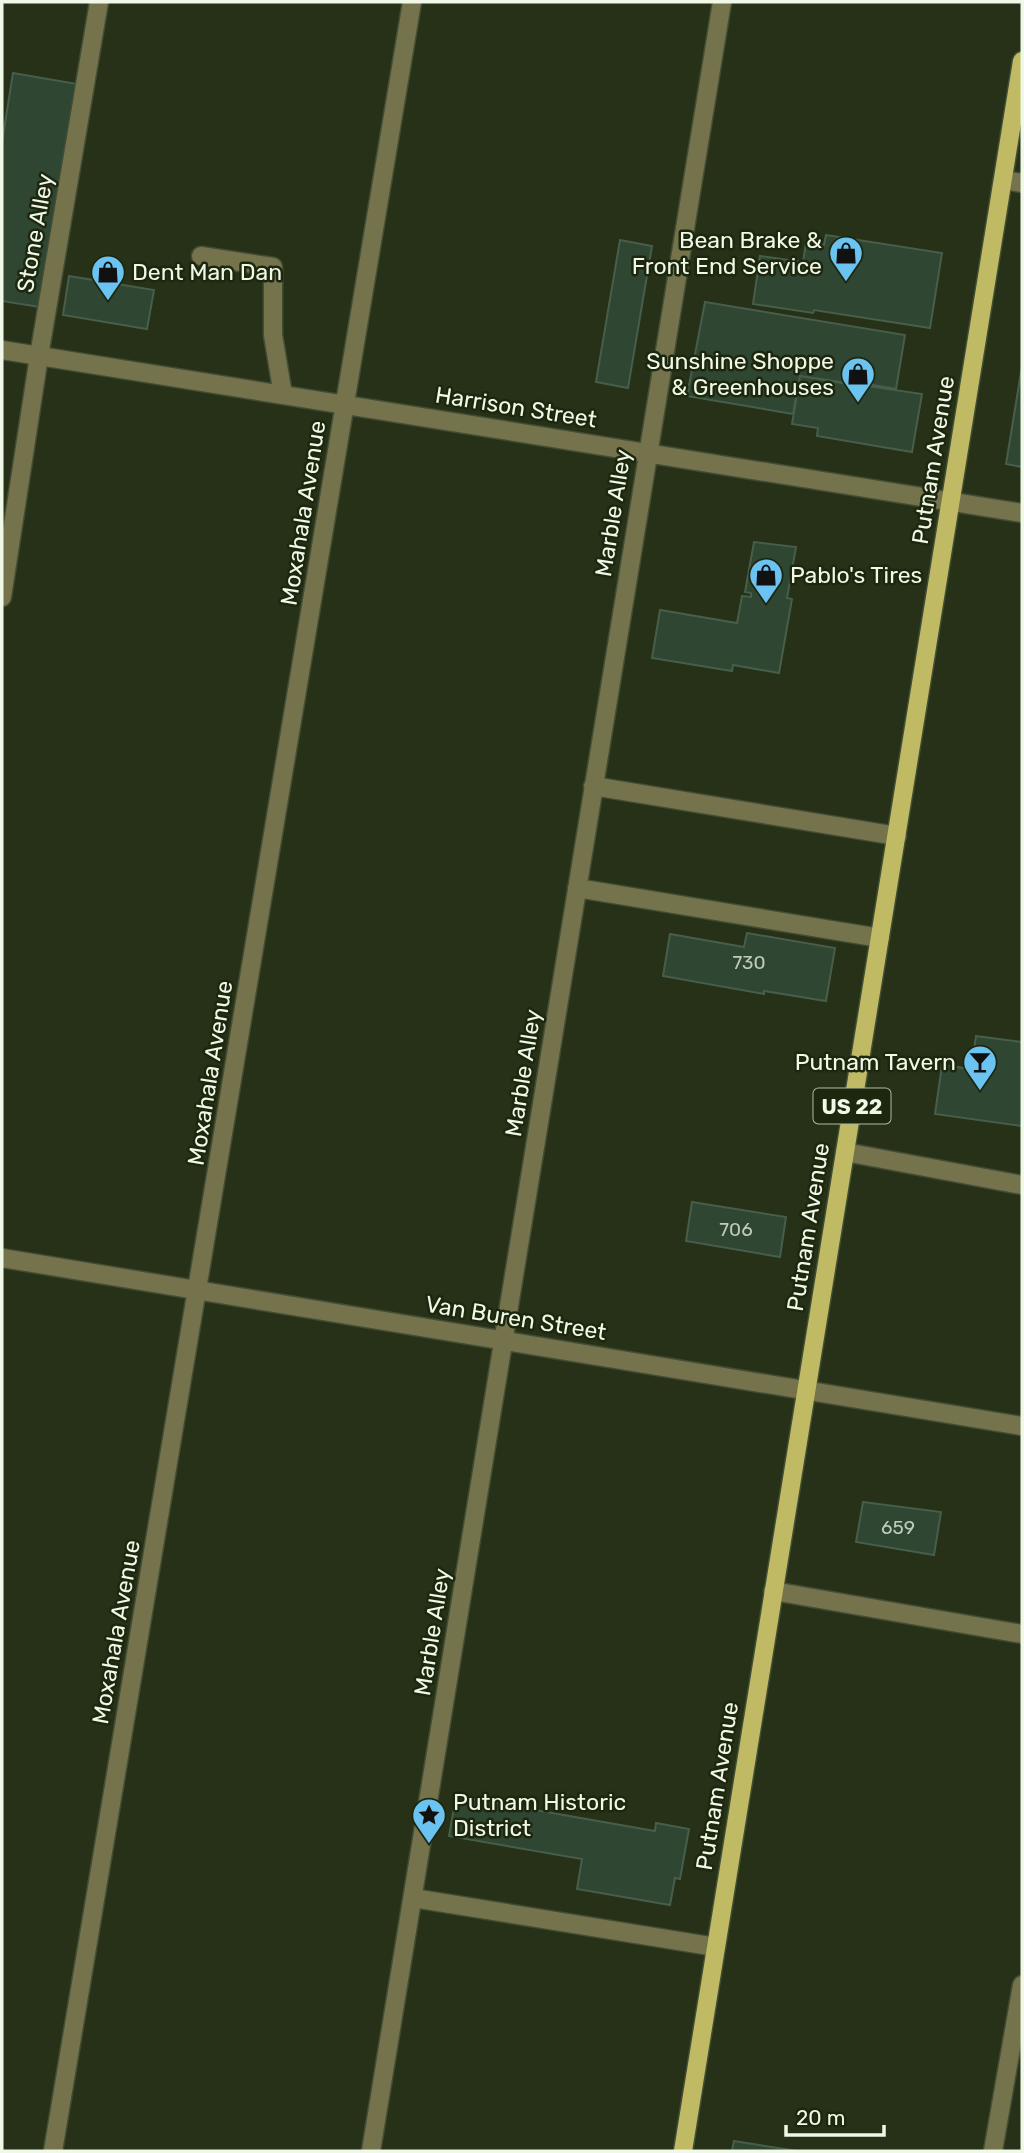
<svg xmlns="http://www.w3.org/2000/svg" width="1024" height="2153" font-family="Rubik,sans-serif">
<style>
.building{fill:#2f4633;stroke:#465e4a;stroke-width:2}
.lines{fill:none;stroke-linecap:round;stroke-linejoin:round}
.minor-casing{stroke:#424d35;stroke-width:21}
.major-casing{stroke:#424d35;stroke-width:21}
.minor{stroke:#75734b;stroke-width:18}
.major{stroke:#bfba63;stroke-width:18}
.labels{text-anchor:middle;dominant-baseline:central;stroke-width:5;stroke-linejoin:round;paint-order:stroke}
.number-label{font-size:19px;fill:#c0ccbb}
.shield{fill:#1d270e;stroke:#b1b9a7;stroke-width:2}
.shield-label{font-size:21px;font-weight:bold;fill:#f0f8e8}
.street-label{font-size:23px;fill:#f0f8e8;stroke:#1d270e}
.poi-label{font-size:23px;fill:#f0f8e8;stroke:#1d270e;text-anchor:end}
</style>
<rect width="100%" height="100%" fill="#263118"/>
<!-- building -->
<path class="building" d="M13 73 77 84 40 307 2 301V142Z
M826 235 942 253 930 328 814 310 813 313 753 304 760 256 803 262 806 242 824 245Z
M620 240 652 246 628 388 596 382Z
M69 276 154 290 147 329 63 315Z
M705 302 905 335 896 389 861 383 860 386 800 376 793 414 687 396Z
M1022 366V467L1006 464Z
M800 376 922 394 912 452 817 436 818 428 792 424Z
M754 542 796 547 787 598 792 599 779 673 733 665 732 671 652 658 660 610 737 623 742 596 751 597V593L745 592Z
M747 933 835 948 826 1001 764 991V994L663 976 670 934 744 947Z
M976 1036 1022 1042V1126L935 1114 942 1065 971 1069Z
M692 1202 786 1217 780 1257 686 1241Z
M863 1502 941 1512 934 1555 856 1542Z
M456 1796 655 1831 656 1823 689 1829 680 1879 675 1878 670 1905 577 1889 582 1859 449 1836Z
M734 2141 797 2151H732Z"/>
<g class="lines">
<!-- minor casing -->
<g class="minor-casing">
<path id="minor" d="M1003 180 1022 183
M201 256 273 267V335L283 395
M2 350 1022 513
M2 597 39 356 99 2
M593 786 897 836
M577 888 880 938
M845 1152 1022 1185
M2 1258 1022 1426
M773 1591 1022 1634
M413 1898 716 1947
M53 2151 412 2
M371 2151 722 2
M993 2151 1022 1985"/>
</g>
<!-- major casing -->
<g class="major-casing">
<path id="major" d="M683 2151 1022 61"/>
</g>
<!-- minor -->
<use href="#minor" class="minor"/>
<!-- major -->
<use href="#major" class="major"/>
</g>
<!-- icons -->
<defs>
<g id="shop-pin" transform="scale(1.75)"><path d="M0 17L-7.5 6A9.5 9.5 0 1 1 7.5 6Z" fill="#6bc3f2" stroke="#1d270e"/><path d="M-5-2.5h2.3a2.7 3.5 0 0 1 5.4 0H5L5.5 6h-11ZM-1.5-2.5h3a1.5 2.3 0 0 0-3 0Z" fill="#111"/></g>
<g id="bar-pin" transform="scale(1.75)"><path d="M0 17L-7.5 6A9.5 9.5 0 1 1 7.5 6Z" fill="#6bc3f2" stroke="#1d270e"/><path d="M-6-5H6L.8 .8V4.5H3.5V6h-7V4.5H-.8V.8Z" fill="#111"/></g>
<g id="sight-pin" transform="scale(1.75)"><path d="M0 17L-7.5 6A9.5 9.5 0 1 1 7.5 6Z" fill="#6bc3f2" stroke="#1d270e"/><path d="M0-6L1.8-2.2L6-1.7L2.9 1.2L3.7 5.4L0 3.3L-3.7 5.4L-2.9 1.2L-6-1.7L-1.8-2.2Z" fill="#111"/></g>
</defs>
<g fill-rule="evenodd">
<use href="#shop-pin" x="846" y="253"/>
<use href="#shop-pin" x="108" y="272"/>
<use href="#shop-pin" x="858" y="374"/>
<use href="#shop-pin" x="766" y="575"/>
<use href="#bar-pin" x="980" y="1062"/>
<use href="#sight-pin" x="429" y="1815"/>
</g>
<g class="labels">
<!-- number labels -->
<g class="number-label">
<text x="749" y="962">730</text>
<text x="736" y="1229">706</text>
<text x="898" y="1527">659</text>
</g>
<!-- shield labels -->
<rect class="shield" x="813.5" y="1088.5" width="77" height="35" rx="5"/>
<g class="shield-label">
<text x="852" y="1106">US 22</text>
</g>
<!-- street labels -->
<g class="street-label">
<text transform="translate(35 233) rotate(-80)">Stone Alley</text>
<text transform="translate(516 407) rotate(9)">Harrison Street</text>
<text transform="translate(933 460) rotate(-81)">Putnam Avenue</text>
<text transform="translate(303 513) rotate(-81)">Moxahala Avenue</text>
<text transform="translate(613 513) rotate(-81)">Marble Alley</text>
<text transform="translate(210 1073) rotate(-81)">Moxahala Avenue</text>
<text transform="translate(523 1073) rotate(-81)">Marble Alley</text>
<text transform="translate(808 1227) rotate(-81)">Putnam Avenue</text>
<text transform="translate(516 1318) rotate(9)">Van Buren Street</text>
<text transform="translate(116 1632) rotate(-80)">Moxahala Avenue</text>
<text transform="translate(432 1632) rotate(-81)">Marble Alley</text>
<text transform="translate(717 1786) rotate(-81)">Putnam Avenue</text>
</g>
<!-- poi labels -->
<g class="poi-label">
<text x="822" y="240">Bean Brake &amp;<tspan x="822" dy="26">Front End Service</tspan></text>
<text x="132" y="272" text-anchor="start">Dent Man Dan</text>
<text x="834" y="361">Sunshine Shoppe<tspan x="834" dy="26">&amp; Greenhouses</tspan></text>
<text x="790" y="575" text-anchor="start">Pablo's Tires</text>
<text x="956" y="1062">Putnam Tavern</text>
<text x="453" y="1802" text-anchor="start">Putnam Historic<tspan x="453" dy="26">District</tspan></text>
</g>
</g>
<!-- border -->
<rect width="1024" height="2153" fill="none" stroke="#f0f8e8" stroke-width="7"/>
<!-- scale -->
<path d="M786 2125v10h98v-10" fill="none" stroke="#f0f8e8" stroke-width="3.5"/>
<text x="796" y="2125" font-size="21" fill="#f0f8e8" stroke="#1d270e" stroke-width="5" paint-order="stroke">20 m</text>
</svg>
